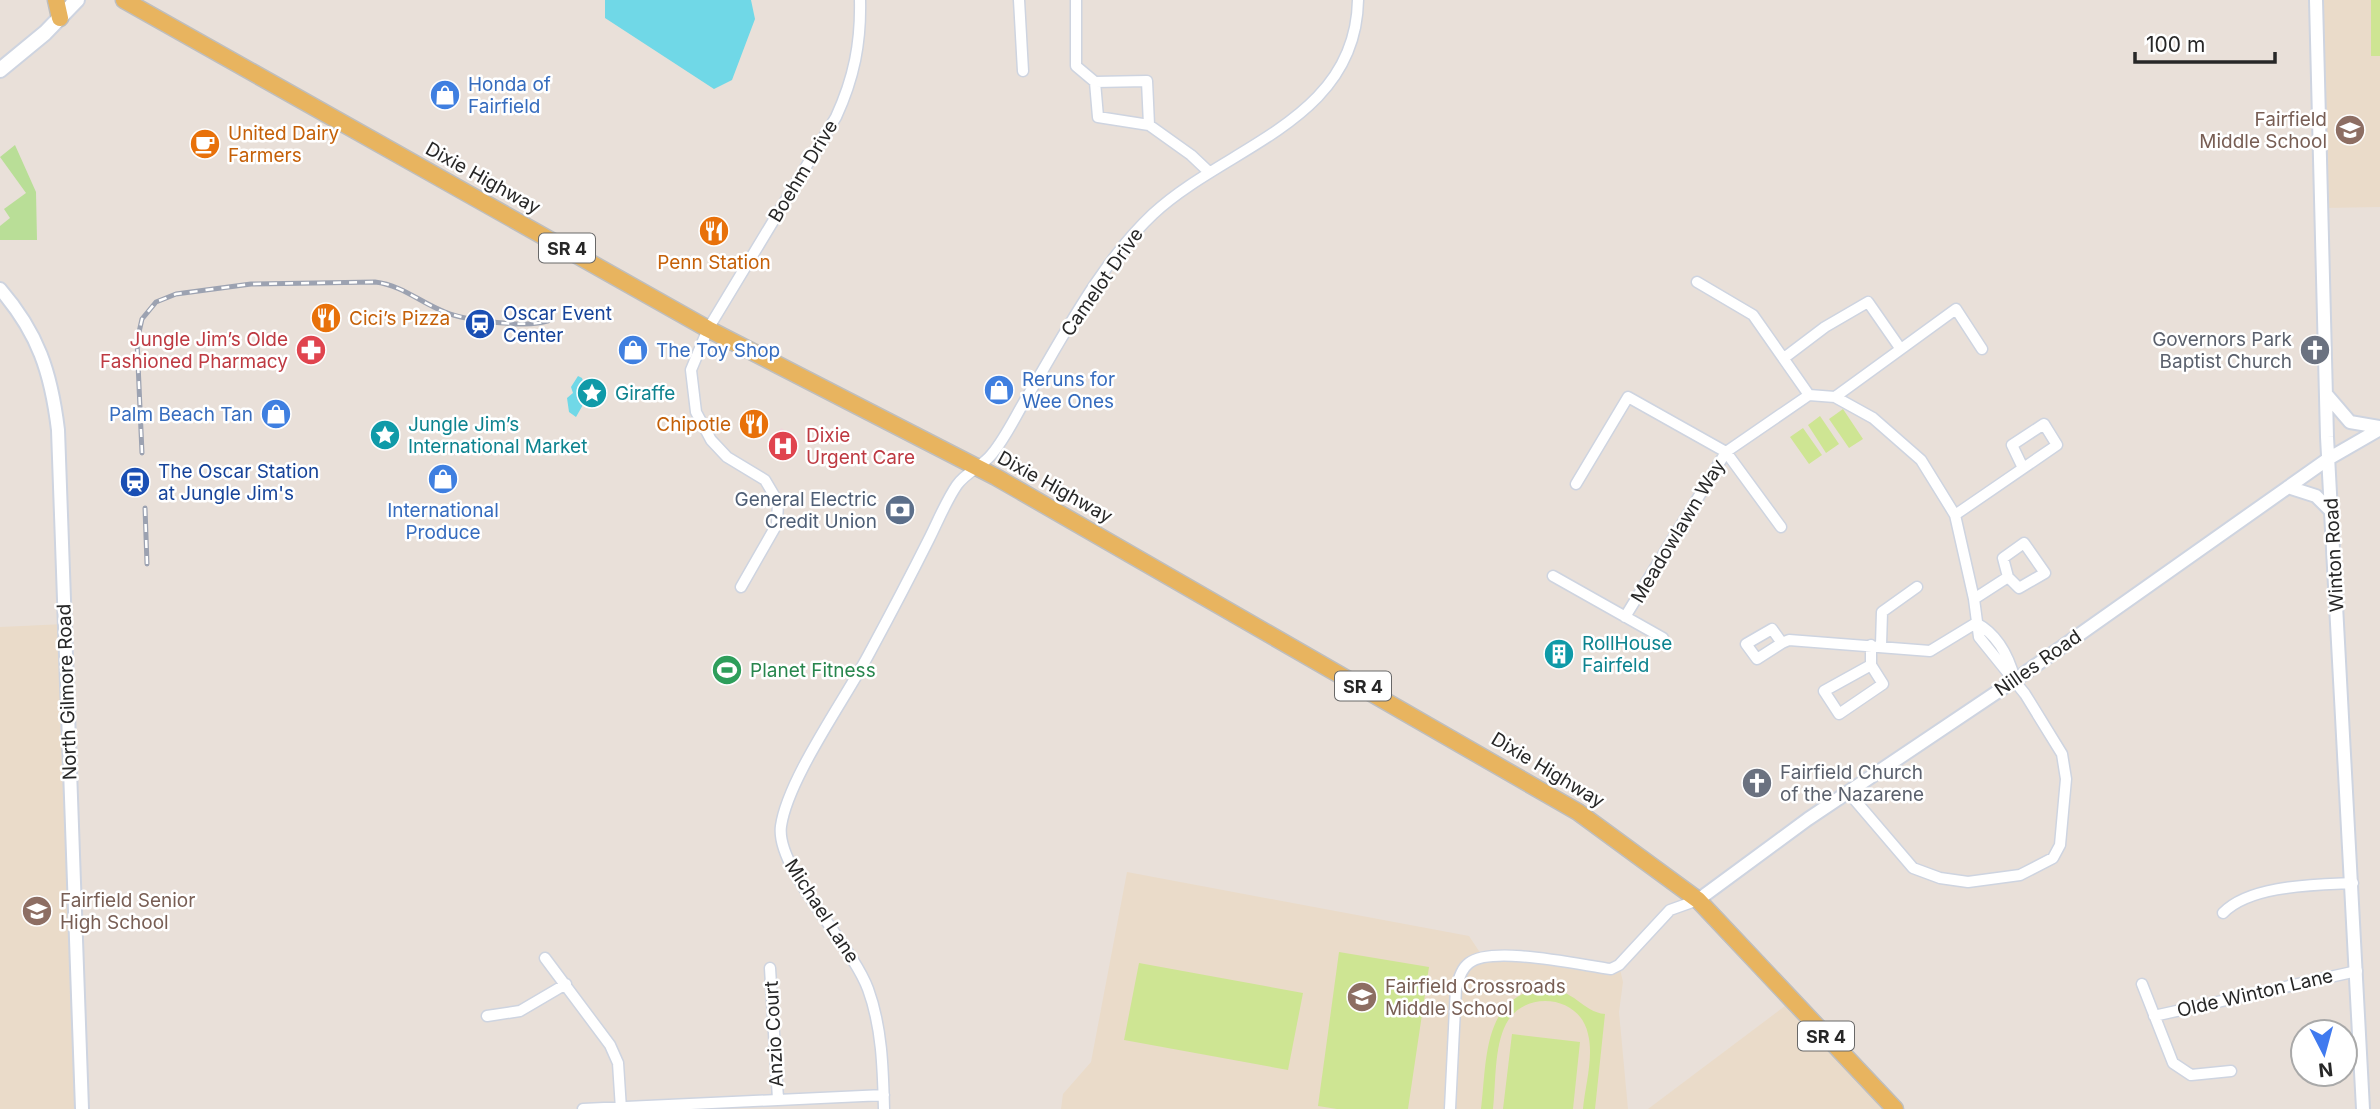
<svg xmlns="http://www.w3.org/2000/svg" width="2380" height="1109" font-family="Inter,sans-serif">
<style>
.education{fill:#eadbc9}
.medical{fill:#f0d6db}
.green{fill:#b9de97}
.pitch{fill:#cee593}
.water{fill:#70d8e7}
.lines{fill:none;stroke-linecap:round;stroke-linejoin:round}
.minor-casing{stroke:#ced4e0;stroke-width:13}
.tertiary-casing{stroke:#ced4e0;stroke-width:16}
.secondary-casing{stroke:#ced4e0;stroke-width:18}
.primary-casing{stroke:#bebebe;stroke-width:19}
.minor{stroke:#fff;stroke-width:10}
.tertiary{stroke:#fff;stroke-width:12}
.secondary{stroke:#fff;stroke-width:14}
.primary{stroke:#e8b45f;stroke-width:16}
.rail-casing{stroke:#9ca2b1;stroke-width:5}
.rail{stroke:#fff;stroke-width:2.5;stroke-dasharray:8;stroke-linecap:butt}
.labels{text-anchor:middle;dominant-baseline:central;stroke-width:5;stroke-linejoin:round;paint-order:stroke}
.shield{fill:#fff;stroke:#686868;stroke-width:2}
.shield-label{font-size:18px;font-weight:bold;fill:#272727}
.shop-label{font-size:19px;fill:#366cbe;stroke:#fff;text-anchor:start}
.education-label{font-size:19px;fill:#785e54;stroke:#fff;text-anchor:start}
.food-label{font-size:19px;fill:#c56008;stroke:#fff;text-anchor:start}
.street-label{font-size:19px;fill:#272727;stroke:#fff}
.transit-label{font-size:19px;fill:#164399;stroke:#fff;text-anchor:start}
.health-label{font-size:19px;fill:#be3a42;stroke:#fff;text-anchor:end}
.worship-label{font-size:19px;fill:#5b616d;stroke:#fff;text-anchor:end}
.culture-label{font-size:19px;fill:#0d838f;stroke:#fff;text-anchor:start}
.service-label{font-size:19px;fill:#4e5e75;stroke:#fff;text-anchor:end}
.leisure-label{font-size:19px;fill:#27864d;stroke:#fff;text-anchor:start}
</style>
<rect width="100%" height="100%" fill="#e9e0d9"/>
<!-- education -->
<path class="education" d="M2316 0H2380V207L2323 208Z
M65 624 82 1109H0V627Z
M1127 872 1469 936 1483 957 1619 965 1623 982 1619 1012 1628 1109H1061L1063 1094 1091 1062Z
M1793 1000 1895 1109H1648Z"/>
<!-- medical -->
<path class="medical" d="M781 428 800 439 787 461 768 450Z"/>
<!-- green -->
<path class="green" d="M15 145 36 192 37 240H0V226L10 218 4 209 26 193 0 157Z"/>
<!-- pitch -->
<path class="pitch" d="M2371 0H2380V56H2371Z
M1843 409 1863 439 1849 448 1829 419Z
M1820 416 1839 444 1826 453 1808 425Z
M1803 428 1822 455 1809 464 1790 437Z
M1339 952 1429 967 1408 1109H1337L1318 1106Z
M1139 963 1303 993 1288 1070 1124 1040Z
M1543 988C1576 989 1582 1012 1605 1014L1595 1109H1583C1585 1086 1594 1057 1588 1034 1580 995 1524 989 1506 1024 1494 1047 1496 1083 1493 1109H1481C1487 1061 1482 997 1543 988Z
M1512 1034 1580 1042 1573 1109H1503Z"/>
<!-- water -->
<path class="water" d="M605 0H751L755 19 732 80 714 89 605 18Z
M578 376 582 378 588 396 576 417 569 412 567 398 573 393 571 387Z"/>
<g class="lines">
<!-- minor casing -->
<g class="minor-casing">
<path id="minor" d="M1019 0 1023 71
M1076 0V66L1095 82 1147 81 1149 125 1098 117 1095 82
M1149 125 1191 155 1209 172
M1697 282 1753 315 1809 395
M1784 358 1825 327 1868 302 1900 348
M1835 397 1956 309 1982 349
M1576 484 1628 397 1726 452 1809 395 1835 397 1873 418 1921 460 1955 515 1974 599 1979 637 2025 694 2062 754 2066 779 2060 845 2053 858 2020 875 1968 882 1940 878 1913 868 1848 792
M1955 515 2057 445 2044 424 2012 445 2023 468
M1553 576 1663 638
M741 587 777 524 778 502 765 480 727 457 711 440 696 412 691 370 708 329 836 117C854 78 861 43 860 0
M1974 599 2008 577 2019 588 2045 573 2024 543 2003 558 2008 577
M1625 617 1726 452 1781 527
M1976 623C1997 634 2009 657 2015 680
M1782 643 1757 659 1746 644 1772 629 1782 643 1789 640 1930 651 1976 623
M1881 645 1882 612 1917 587
M1871 665 1824 691 1839 714 1883 684 1871 665V645
M2223 913C2250 885 2314 885 2353 883
M545 958 610 1045 618 1063 621 1109
M770 968 778 1099
M2142 984 2173 1063 2191 1075 2231 1071
M487 1016 520 1011 566 984
M2154 1016 2357 971
M583 1109 884 1095
M884 1109C883 1069 882 1027 868 989 851 943 775 868 781 826 788 778 846 698 870 652 890 615 910 577 929 539 938 521 946 501 957 485 966 472 983 466 992 454 1006 437 1016 415 1027 397 1064 335 1100 264 1153 214 1226 146 1356 121 1358 0
M1450 1109 1456 988C1459 979 1461 969 1469 963 1492 945 1580 965 1611 969L1619 965 1670 910 1698 900"/>
</g>
<!-- tertiary casing -->
<g class="tertiary-casing">
<path id="tertiary" d="M2316 0 2327 437 2363 1109
M0 289C38 333 51 372 58 430L82 1109
M2326 394 2350 422 2380 427
M2288 487 2316 496 2331 511
M1698 900 1808 819 2015 680 2328 459 2380 429"/>
</g>
<!-- secondary casing -->
<g class="secondary-casing">
<path id="secondary" d="M0 70 45 33 77 0"/>
</g>
<!-- primary casing -->
<g class="primary-casing">
<path id="primary" d="M56 0 60 18
M124 0 708 329 996 477 1578 812 1698 900 1895 1109"/>
</g>
<!-- minor -->
<use href="#minor" class="minor"/>
<!-- tertiary -->
<use href="#tertiary" class="tertiary"/>
<!-- secondary -->
<use href="#secondary" class="secondary"/>
<!-- primary -->
<use href="#primary" class="primary"/>
<!-- rail casing -->
<g class="rail-casing">
<path id="rail" d="M142 453 137 341 142 319 156 302 176 294 251 284 375 282C402 285 421 303 445 312 466 321 528 328 548 321
M145 508 147 564"/>
</g>
<!-- rail -->
<use href="#rail" class="rail"/>
</g>
<!-- icons -->
<defs>
<g id="shop-disc" transform="scale(1.575)"><circle r="9.5" fill="#3f7fe0" stroke="#fff"/><path d="M-5-2.5h2.3a2.7 3.5 0 0 1 5.4 0H5L5.5 6h-11ZM-1.5-2.5h3a1.5 2.3 0 0 0-3 0Z" fill="#fff"/></g>
<g id="school-disc" transform="scale(1.575)"><circle r="9.5" fill="#8d6e63" stroke="#fff"/><path d="M0-5L7-2L0 1L-7-2ZM-4 1L0 2.5L4 1V4Q0 6-4 4Z" fill="#fff"/></g>
<g id="cafe-disc" transform="scale(1.575)"><circle r="9.5" fill="#e8710a" stroke="#fff"/><path d="M-5.5-4.5H6V0H3Q3 3.5 0 3.5H-2.5Q-5.5 3.5-5.5 0ZM3-3.2v2h1.7v-2ZM-6 4.5H4V6H-6Z" fill="#fff"/></g>
<g id="restaurant-disc" transform="scale(1.575)"><circle r="9.5" fill="#e8710a" stroke="#fff"/><path d="M-5-6h1v4h1v-4h1v4h1v-4h1v5L-1.5 .5V6h-2V.5L-5-1ZM5-6V6H3V1.5H1.5Q1.5-4 5-6Z" fill="#fff"/></g>
<g id="station-disc" transform="scale(1.575)"><circle r="9.5" fill="#1a4fb4" stroke="#fff"/><path d="M-3-6H3Q5-6 5-4V2Q5 4 3 4L4.5 6H3L1.5 4h-3L-3 6H-4.5L-3 4Q-5 4-5 2V-4Q-5-6-3-6ZM-3.5-4v3h7v-3ZM-3.5 1v1.5H-2V1ZM2 1v1.5H3.5V1Z" fill="#fff"/></g>
<g id="pharmacy-disc" transform="scale(1.575)"><circle r="9.5" fill="#e0444e" stroke="#fff"/><path d="M-2-6h4v4h4v4h-4v4h-4v-4h-4v-4h4Z" fill="#fff"/></g>
<g id="church-disc" transform="scale(1.575)"><circle r="9.5" fill="#6b7280" stroke="#fff"/><path d="M-1.2-6h2.4v3.5h3.3v2.4h-3.3V6h-2.4V-.1h-3.3v-2.4h3.3Z" fill="#fff"/></g>
<g id="sight-disc" transform="scale(1.575)"><circle r="9.5" fill="#0f9aa8" stroke="#fff"/><path d="M0-6L1.8-2.2L6-1.7L2.9 1.2L3.7 5.4L0 3.3L-3.7 5.4L-2.9 1.2L-6-1.7L-1.8-2.2Z" fill="#fff"/></g>
<g id="hospital-disc" transform="scale(1.575)"><circle r="9.5" fill="#e0444e" stroke="#fff"/><path d="M-5-5h3v3.5h4V-5h3V5h-3V1.5h-4V5h-3Z" fill="#fff"/></g>
<g id="bank-disc" transform="scale(1.575)"><circle r="9.5" fill="#5c6f8a" stroke="#fff"/><path d="M-6-4H6V4H-6ZM0-2.3a2.3 2.3 0 1 0 0 4.6a2.3 2.3 0 1 0 0-4.6Z" fill="#fff"/></g>
<g id="building-disc" transform="scale(1.575)"><circle r="9.5" fill="#0f9aa8" stroke="#fff"/><path d="M-4-6H4V6H1V3H-1V6H-4ZM-2.5-4.3h1.7v1.8h-1.7ZM.8-4.3h1.7v1.8H.8ZM-2.5-1h1.7V.8h-1.7ZM.8-1h1.7V.8H.8Z" fill="#fff"/></g>
<g id="stadium-disc" transform="scale(1.575)"><circle r="9.5" fill="#2e9e5b" stroke="#fff"/><path d="M0-5a6.5 5 0 1 0 0 10a6.5 5 0 1 0 0-10ZM-3.5-1.8h7v3.6h-7Z" fill="#fff"/></g>
</defs>
<g fill-rule="evenodd">
<use href="#shop-disc" x="445" y="95"/>
<use href="#school-disc" x="2350" y="130"/>
<use href="#cafe-disc" x="205" y="144"/>
<use href="#restaurant-disc" x="714" y="231"/>
<use href="#restaurant-disc" x="326" y="318"/>
<use href="#station-disc" x="480" y="324"/>
<use href="#pharmacy-disc" x="311" y="350"/>
<use href="#shop-disc" x="633" y="350"/>
<use href="#church-disc" x="2315" y="350"/>
<use href="#shop-disc" x="999" y="390"/>
<use href="#sight-disc" x="592" y="393"/>
<use href="#shop-disc" x="276" y="414"/>
<use href="#restaurant-disc" x="754" y="424"/>
<use href="#sight-disc" x="385" y="435"/>
<use href="#hospital-disc" x="783" y="446"/>
<use href="#shop-disc" x="443" y="479"/>
<use href="#station-disc" x="135" y="482"/>
<use href="#bank-disc" x="900" y="510"/>
<use href="#building-disc" x="1559" y="654"/>
<use href="#stadium-disc" x="727" y="670"/>
<use href="#church-disc" x="1757" y="783"/>
<use href="#school-disc" x="37" y="911"/>
<use href="#school-disc" x="1362" y="997"/>
</g>
<g class="labels">
<!-- shield labels -->
<g class="shield">
<rect x="539" y="233.5" width="56" height="29" rx="5"/>
<rect x="1335" y="671.5" width="56" height="29" rx="5"/>
<rect x="1798" y="1021.5" width="56" height="29" rx="5"/>
</g>
<g class="shield-label">
<text x="567" y="248">SR 4</text>
<text x="1363" y="686">SR 4</text>
<text x="1826" y="1036">SR 4</text>
</g>
<!-- shop labels -->
<g class="shop-label">
<text x="468" y="84">Honda of<tspan x="468" dy="22">Fairfield</tspan></text>
<text x="656" y="350">The Toy Shop</text>
<text x="1022" y="379">Reruns for<tspan x="1022" dy="22">Wee Ones</tspan></text>
<text x="253" y="414" text-anchor="end">Palm Beach Tan</text>
<text x="443" y="510" text-anchor="middle">International<tspan x="443" dy="22">Produce</tspan></text>
</g>
<!-- education labels -->
<g class="education-label">
<text x="2327" y="119" text-anchor="end">Fairfield<tspan x="2327" dy="22">Middle School</tspan></text>
<text x="60" y="900">Fairfield Senior<tspan x="60" dy="22">High School</tspan></text>
<text x="1385" y="986">Fairfield Crossroads<tspan x="1385" dy="22">Middle School</tspan></text>
</g>
<!-- food labels -->
<g class="food-label">
<text x="228" y="133">United Dairy<tspan x="228" dy="22">Farmers</tspan></text>
<text x="714" y="262" text-anchor="middle">Penn Station</text>
<text x="349" y="318">Cici’s Pizza</text>
<text x="731" y="424" text-anchor="end">Chipotle</text>
</g>
<!-- street labels -->
<g class="street-label">
<text transform="translate(803 171) rotate(-59)">Boehm Drive</text>
<text transform="translate(483 178) rotate(29)">Dixie Highway</text>
<text transform="translate(1102 282) rotate(-55)">Camelot Drive</text>
<text transform="translate(1055 487) rotate(29)">Dixie Highway</text>
<text transform="translate(1678 531) rotate(-59)">Meadowlawn Way</text>
<text transform="translate(2334 555) rotate(-93)">Winton Road</text>
<text transform="translate(2038 663) rotate(-35)">Nilles Road</text>
<text transform="translate(67 692) rotate(-92)">North Gilmore Road</text>
<text transform="translate(1548 770) rotate(31)">Dixie Highway</text>
<text transform="translate(822 911) rotate(57)">Michael Lane</text>
<text transform="translate(2255 993) rotate(-13)">Olde Winton Lane</text>
<text transform="translate(774 1034) rotate(-93)">Anzio Court</text>
</g>
<!-- transit labels -->
<g class="transit-label">
<text x="503" y="313">Oscar Event<tspan x="503" dy="22">Center</tspan></text>
<text x="158" y="471">The Oscar Station<tspan x="158" dy="22">at Jungle Jim's</tspan></text>
</g>
<!-- health labels -->
<g class="health-label">
<text x="288" y="339">Jungle Jim’s Olde<tspan x="288" dy="22">Fashioned Pharmacy</tspan></text>
<text x="806" y="435" text-anchor="start">Dixie<tspan x="806" dy="22">Urgent Care</tspan></text>
</g>
<!-- worship labels -->
<g class="worship-label">
<text x="2292" y="339">Governors Park<tspan x="2292" dy="22">Baptist Church</tspan></text>
<text x="1780" y="772" text-anchor="start">Fairfield Church<tspan x="1780" dy="22">of the Nazarene</tspan></text>
</g>
<!-- culture labels -->
<g class="culture-label">
<text x="615" y="393">Giraffe</text>
<text x="408" y="424">Jungle Jim’s<tspan x="408" dy="22">International Market</tspan></text>
<text x="1582" y="643">RollHouse<tspan x="1582" dy="22">Fairfeld</tspan></text>
</g>
<!-- service labels -->
<g class="service-label">
<text x="877" y="499">General Electric<tspan x="877" dy="22">Credit Union</tspan></text>
</g>
<!-- leisure labels -->
<g class="leisure-label">
<text x="750" y="670">Planet Fitness</text>
</g>
</g>
<!-- north arrow -->
<g transform="translate(2324 1053) rotate(174)"><circle r="33" fill="#ffffff" stroke="#a9a9a9" stroke-width="2"/>
<path d="M0-5L12 26L0 18L-12 26Z" fill="#407aef"/>
<text y="-10" font-size="19" font-weight="bold" text-anchor="middle" fill="#272727">N</text>
</g>
<!-- scale -->
<path d="M2135 52v10h140v-10" fill="none" stroke="#272727" stroke-width="3.5"/>
<text x="2146" y="52" font-size="21" fill="#272727" stroke="#ffffff" stroke-width="5" paint-order="stroke">100 m</text>
</svg>
